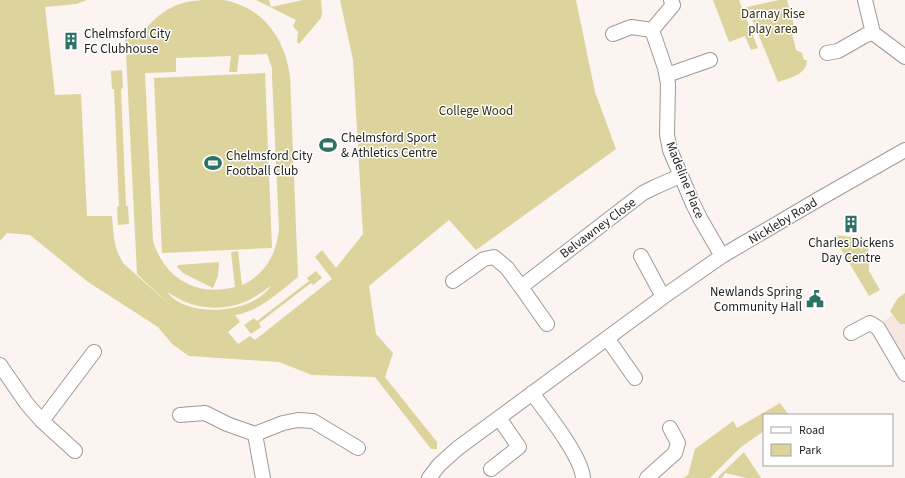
<svg xmlns="http://www.w3.org/2000/svg" width="905" height="478" font-family="'Source Sans 3',sans-serif">
<style>
.built{fill:#f6e8e1}
.green{fill:#dcd49c;fill-rule:evenodd}
.lines{fill:none;stroke-linecap:round;stroke-linejoin:round}
.minor-casing{stroke:#a09a97;stroke-width:16}
.minor{stroke:#fff;stroke-width:14}
.labels{text-anchor:middle;dominant-baseline:central;stroke-width:3;stroke-linejoin:round;paint-order:stroke}
.park-label{font-size:13px;fill:#36300d;stroke:#fff}
.poi-label{font-size:13px;fill:#201e1d;stroke:#fff;text-anchor:start}
.street-label{font-size:13px;fill:#201e1d;stroke:#fff}
</style>
<rect width="100%" height="100%" fill="#fbf4f1"/>
<!-- built -->
<path class="built" d="M905 306V360L883 322Z"/>
<!-- green -->
<path class="green" d="M0 0H87L76 4 45 7 55 95 81 94 87 216H112L114 239 117 251 123 263 171 306 137 274 125 33 143 32C162 9 178 0 209 0 214 0 219 0 224 0 231 1 238 4 245 7 272 20 286 47 290 76L298 277C279 292 260 311 235 315L240 322 228 332 238 344 250 336 255 340 332 279 315 257 322 250 336 268 363 234 353 60 340 0H576L595 92 616 149 476 250 449 220 369 286 376 334 393 353 385 377 437 442V449H431L375 377 312 375 279 362 189 356 172 344 158 327 88 282 30 235 7 233 0 241ZM267 54 272 68V76L279 229C277 253 265 275 242 285L238 251 231 252 235 287C197 297 165 279 153 241L145 73 176 72V58L231 56 229 72H237L239 55ZM271 286C253 314 187 319 167 292 171 294 177 298 183 301 203 310 227 310 247 301 256 297 263 291 271 286Z
M256 0H269L271 7 303 0H321L322 13 321 18 299 44 297 42 298 32 293 26 296 20Z
M713 0H739L758 48 751 50 745 36 729 42Z
M779 0H787L794 25 791 29 796 50 802 53 804 60H807C807 75 789 78 778 82L747 7Z
M122 70 123 88 121 89 126 206H128L129 224 118 225 117 207 119 206 114 89H112L111 71Z
M265 73 272 248 162 253 154 78Z
M835 235 868 239 869 271 880 290 869 296 833 236Z
M219 262 218 276 213 288 183 273 177 267 178 265Z
M316 271 322 278 313 285 311 283 259 323 261 327 251 334 244 325 254 318 257 321 309 281 307 278Z
M905 293V324H900L890 311 898 298Z
M780 403 788 414 764 415V431L741 447 710 478H683L688 475 695 449 733 421 737 428Z
M744 452 761 478H747L725 473 722 478H717Z"/>
<g class="lines">
<!-- minor casing -->
<g class="minor-casing">
<path id="minor" d="M865 0 873 33 905 57
M652 30 673 5 671 0
M613 34 631 27 652 30 665 68 668 84 667 135 670 150 693 204 701 220 722 256
M827 53 838 51 866 35 873 33
M667 75 710 60
M641 256 663 297
M453 281 484 259 494 257 507 268 521 287 643 193 655 187 680 176
M521 287 547 324
M851 333 870 323 878 328 905 374
M607 338 635 378
M0 365 27 404 42 421 94 352
M532 393C546 412 582 457 583 478
M180 415 205 413 227 424 255 434
M42 421 75 451
M491 469 519 447 499 418
M263 478 255 434 283 423 298 420 313 421 358 448
M429 478 439 465 458 448 663 297 722 256 819 199 905 150
M647 478 675 453 678 443 670 428"/>
</g>
<!-- minor -->
<use href="#minor" class="minor"/>
</g>
<!-- icons -->
<defs>
<g id="building-bare" transform="scale(1.38)"><path d="M-4-6H4V6H1V3H-1V6H-4ZM-2.5-4.3h1.7v1.8h-1.7ZM.8-4.3h1.7v1.8H.8ZM-2.5-1h1.7V.8h-1.7ZM.8-1h1.7V.8H.8Z" fill="#2e7265" stroke="#fff" stroke-width="2.5" paint-order="stroke"/></g>
<g id="stadium-bare" transform="scale(1.38)"><path d="M0-5a6.5 5 0 1 0 0 10a6.5 5 0 1 0 0-10ZM-3.5-1.8h7v3.6h-7Z" fill="#2e7265" stroke="#fff" stroke-width="2.5" paint-order="stroke"/></g>
<g id="civic-bare" transform="scale(1.38)"><path d="M-.6-6.5H3V-4.5H.6V-3L4-1V1h2V6H-6V1h2V-1L-.6-3ZM-1.2 2.5V6h2.4V2.5Z" fill="#2e7265" stroke="#fff" stroke-width="2.5" paint-order="stroke"/></g>
</defs>
<g fill-rule="evenodd">
<use href="#building-bare" x="71" y="41"/>
<use href="#stadium-bare" x="328" y="145"/>
<use href="#stadium-bare" x="213" y="163"/>
<use href="#building-bare" x="851" y="224"/>
<use href="#civic-bare" x="815" y="299"/>
</g>
<g class="labels">
<!-- park labels -->
<g class="park-label">
<text x="773" y="14">Darnay Rise<tspan x="773" dy="15">play area</tspan></text>
<text x="476" y="111">College Wood</text>
</g>
<!-- poi labels -->
<g class="poi-label">
<text x="84" y="34">Chelmsford City<tspan x="84" dy="15">FC Clubhouse</tspan></text>
<text x="341" y="138">Chelmsford Sport<tspan x="341" dy="15">&amp; Athletics Centre</tspan></text>
<text x="226" y="156">Chelmsford City<tspan x="226" dy="15">Football Club</tspan></text>
<text x="851" y="243" text-anchor="middle">Charles Dickens<tspan x="851" dy="15">Day Centre</tspan></text>
<text x="802" y="292" text-anchor="end">Newlands Spring<tspan x="802" dy="15">Community Hall</tspan></text>
</g>
<!-- street labels -->
<g class="street-label">
<text transform="translate(685 180) rotate(68)">Madeline Place</text>
<text transform="translate(783 221) rotate(-31)">Nickleby Road</text>
<text transform="translate(598 228) rotate(-37)">Belvawney Close</text>
</g>
</g>
<!-- legend -->
<rect x="763" y="414" width="130" height="52" fill="#ffffff" stroke="#a6a5a5"/>
<rect x="771" y="427" width="20" height="6" fill="#ffffff" stroke="#a6a5a5"/>
<text x="799" y="434" font-size="12" fill="#201e1d">Road</text>
<rect x="771" y="444" width="20" height="12" fill="#dcd49c" stroke="#a6a5a5"/>
<text x="799" y="454" font-size="12" fill="#201e1d">Park</text>
</svg>
